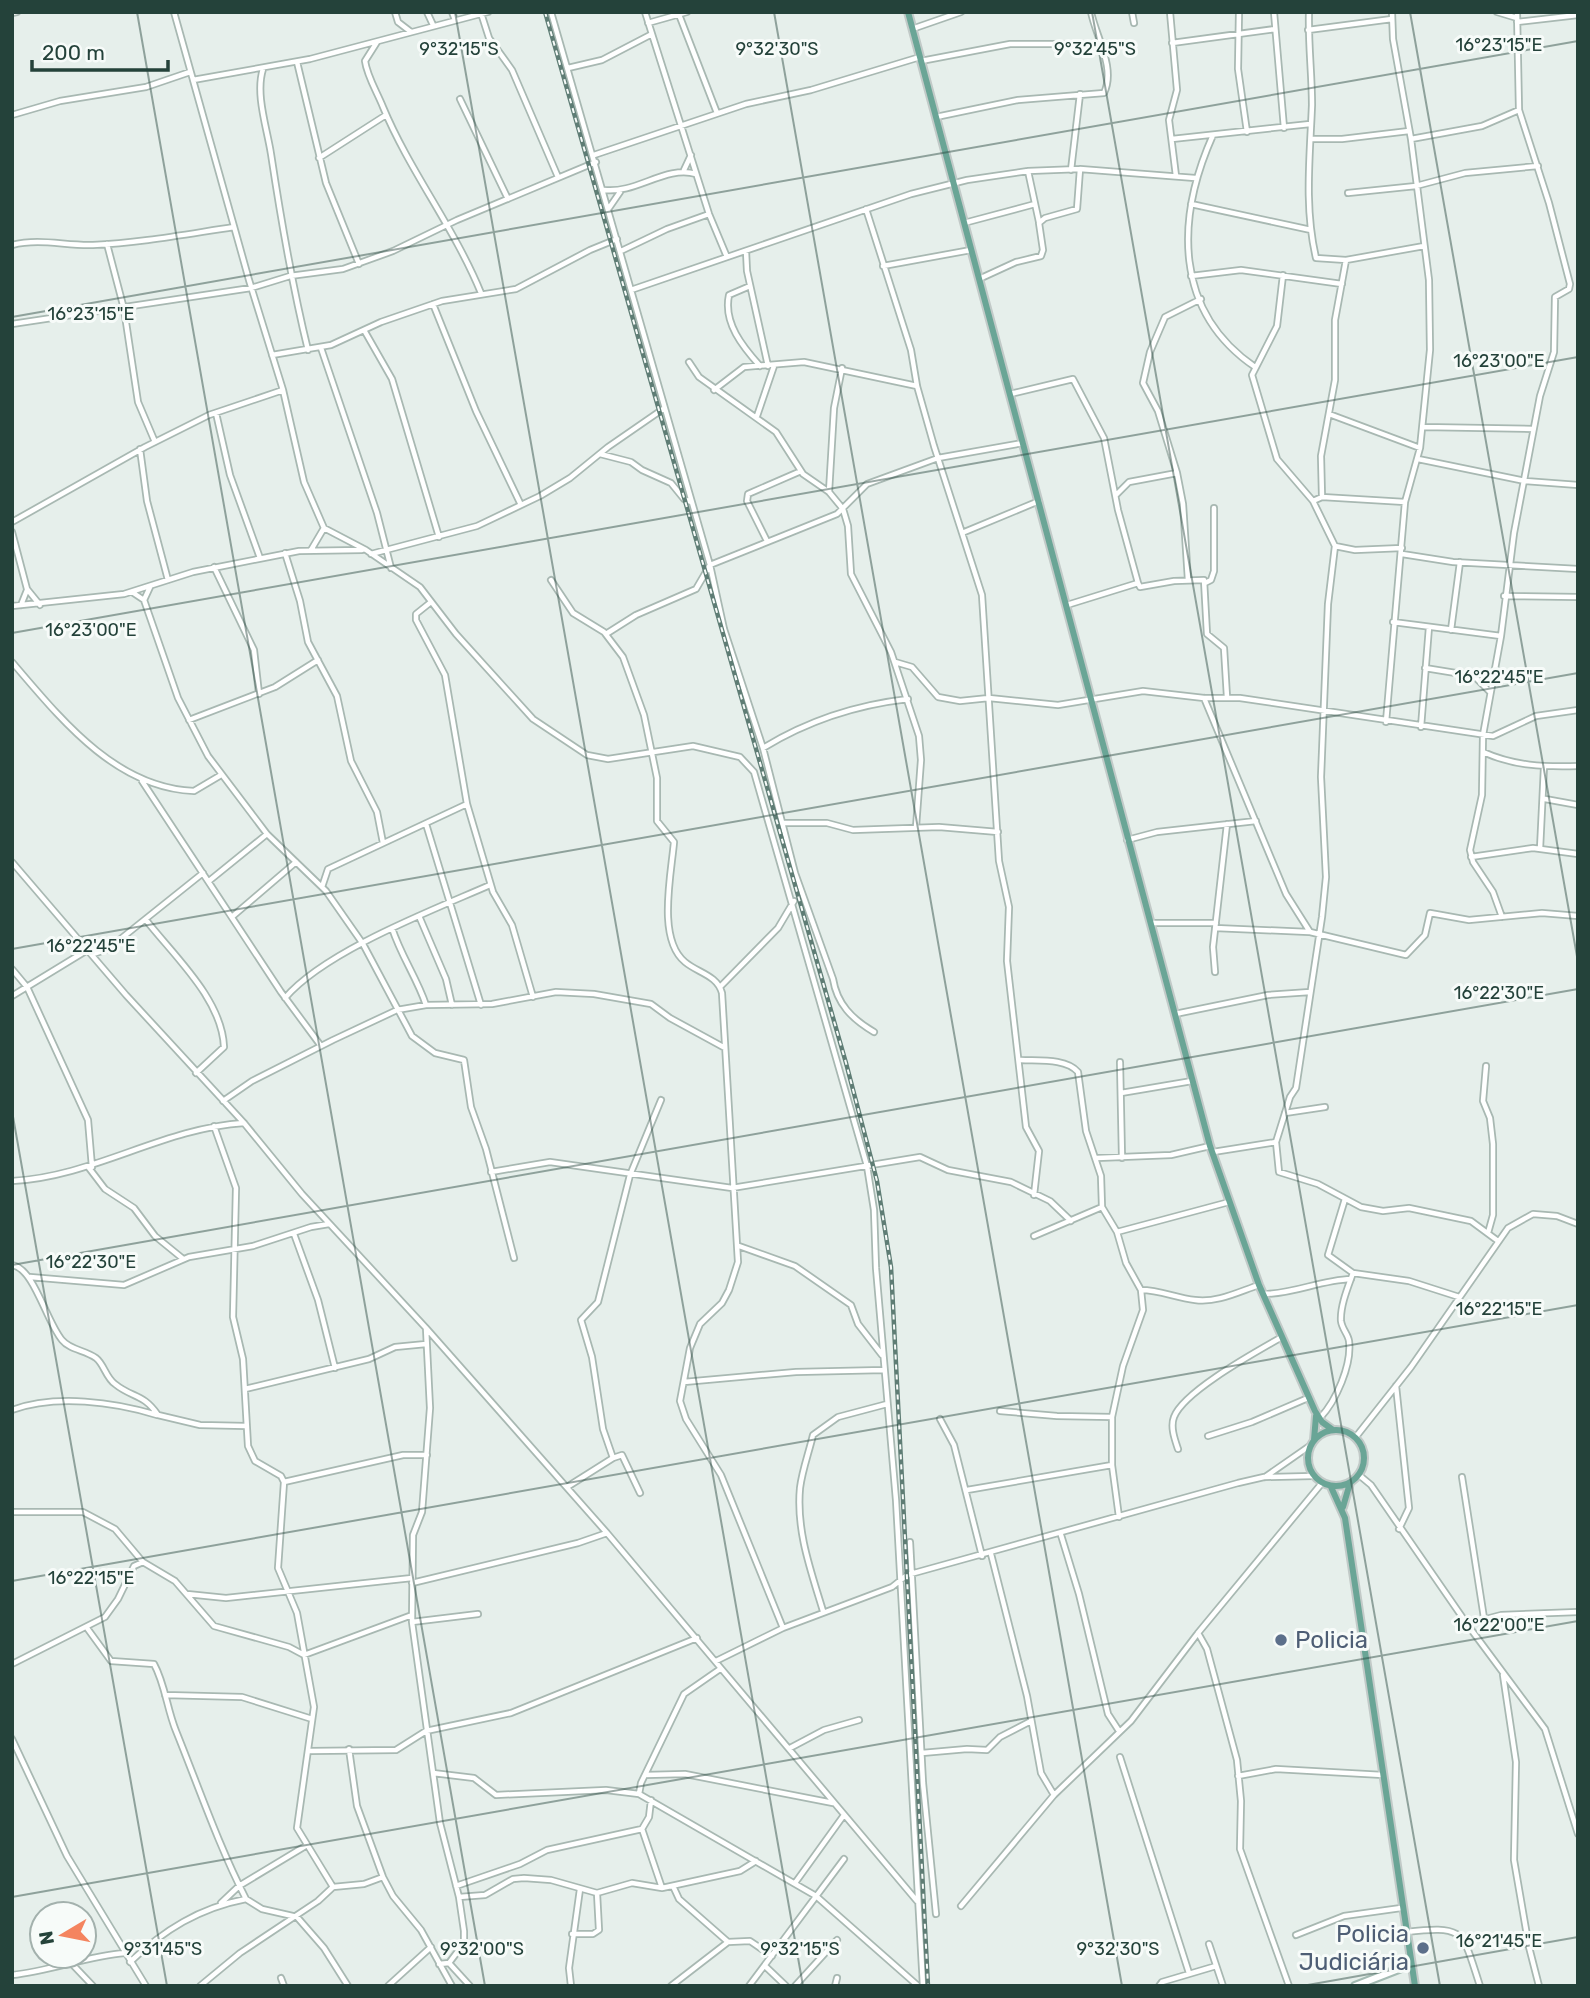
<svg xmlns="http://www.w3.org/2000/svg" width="1590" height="1998" font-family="Rubik,sans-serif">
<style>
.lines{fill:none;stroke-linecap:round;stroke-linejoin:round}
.street-casing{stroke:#a8b8b2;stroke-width:8}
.secondary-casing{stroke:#a4bbb3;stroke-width:10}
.primary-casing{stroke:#c2cac8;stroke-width:10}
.street{stroke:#fff;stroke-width:4.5}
.secondary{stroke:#fff;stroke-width:6}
.primary{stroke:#6aa596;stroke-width:6}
.rail-casing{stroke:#5f7d75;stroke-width:4.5}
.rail{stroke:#f7fbf9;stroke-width:2;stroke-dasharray:5;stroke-linecap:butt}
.ticks{fill:none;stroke:#24423a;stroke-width:2;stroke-opacity:0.45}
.service-dot{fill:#5c6f8a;stroke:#f7fbf9;stroke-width:2.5}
.labels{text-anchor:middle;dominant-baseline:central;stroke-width:6;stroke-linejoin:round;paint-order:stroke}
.service-label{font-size:24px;fill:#4e5e75;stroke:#f7fbf9;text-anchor:start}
.ticks-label{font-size:18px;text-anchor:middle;fill:#24423a;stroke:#f7fbf9;stroke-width:6;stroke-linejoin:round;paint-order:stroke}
</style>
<rect width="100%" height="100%" fill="#e6efeb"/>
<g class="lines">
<!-- street casing -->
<g class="street-casing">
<path id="street" d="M174 12 249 280 283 390 304 482 324 528 366 550 420 587 456 634 533 719 587 755 608 759 693 746 740 757 754 772 867 1166 874 1210 876 1268 896 1500 923 1986
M395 12 398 22 411 32
M427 12 433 25
M452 12 455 20
M551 12 710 565 724 629 763 748 795 873 833 979C837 1004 852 1019 874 1032
M645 12 709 214 727 257
M678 12 717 113
M1132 12 1134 23
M1170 12 1177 90 1169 120 1176 176
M1239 12 1238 69 1247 132
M1274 12 1284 128
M1309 12C1308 43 1312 74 1312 105 1310 156 1304 207 1316 258L1346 260 1424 246
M1497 12 1517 18
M12 13 17 12
M481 13 489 38 512 70 558 177
M1517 22 1578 15
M648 23 687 12
M912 29 961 12
M1308 30 1392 19
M377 42 365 61C367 76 377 92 383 107 410 172 454 227 481 293
M1172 43 1275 29
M921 61 1010 44H1099
M297 62 326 183 359 264
M568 68 602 60 652 34
M263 69C255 94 267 128 271 154 281 220 292 285 308 350
M193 80 310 59 488 12
M460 99 508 199
M12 115 60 101 146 87 190 72
M936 117 1018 100 1104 93C1116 68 1096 37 1091 12
M1213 135C1176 218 1173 311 1255 367
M1172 139 1310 124
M1311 139H1342L1409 131
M1411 139 1482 126 1519 110
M594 155 746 104 811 90 920 57
M319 158 386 115
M684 170 691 155
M1071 170 1080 94
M1028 171 1039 222
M604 190C636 194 666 165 696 174
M1348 193 1416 186 1465 173 1538 166
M1191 204 1311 230
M609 208 620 192
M866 209 911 350 917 386 934 446 982 595 999 861 1009 907 1007 961 1026 1127 1039 1151 1034 1195
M964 223 1035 204
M107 244 124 309 138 402 155 442
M12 245C40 238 65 246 93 245 140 243 187 234 234 227
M621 251 667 229 709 214
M746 251 747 271 768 366
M883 266 971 250
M1191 276 1241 270 1342 284
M979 279 1016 262 1041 256 1043 250 1039 223 1045 218 1077 209 1080 169
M750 286 729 295C723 323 743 347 760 366
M631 290 911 194 967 180 1028 171 1080 169 1195 178
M433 304 476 411 521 505
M12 324 251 288 290 276 343 269 393 251 457 220 596 162
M364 330 392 379 439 537
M321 348 377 513 391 568
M272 355 331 345 381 322 442 301 516 289 590 250 617 239
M689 362 699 377 776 432 803 474 829 492 843 509 848 526 851 574 891 652 919 736 921 760 916 827
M714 390 744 367 804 362 917 386
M1010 394 1073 379 1104 438 1118 510 1138 583 1067 605
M216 413 230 475 260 558
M1329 414 1420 448
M757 416 774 366
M1423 427 1533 429
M140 449 147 501 168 580
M600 454 631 462 642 470 671 483 684 499 691 502
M1418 459 1525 481 1578 485
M829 492 834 408 842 368
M1116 495 1129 482 1177 473
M1322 497 1321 456 1335 380V320L1346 260
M1313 501 1322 497 1405 502
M12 522 145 447 209 415 283 390
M12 532 27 589 40 605
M962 533 1039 501
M767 541 747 501 748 494 801 471
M1335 546 1355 550 1402 548
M311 550 324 528
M285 553 300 601 308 642 337 696 351 761 377 812 383 843
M371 554 477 526 540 496 570 478 608 447 663 409
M1402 554 1453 562 1578 569
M214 567 254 650 259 694
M551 580 573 613 604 632 623 657 644 715 657 778V821L674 842C671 876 657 939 685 962 698 973 717 975 722 993L738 1262 729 1290 722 1303 700 1324 690 1348 680 1401 686 1419 721 1475 783 1628
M1188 580 1183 504 1177 473 1158 411 1143 383 1150 352 1165 317 1201 299
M1138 583 1140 587 1174 581 1204 580 1207 634 1224 648 1227 697
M1205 583 1211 580 1214 571V508
M132 592 144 600 178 698 208 756 267 834 326 891 363 944 412 1036 435 1053 464 1060 471 1107 486 1149 514 1258
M1504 596 1578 597
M144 600 150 587
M431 602 416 614V620L445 675 467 804 493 892 512 925 533 997
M21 605 27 590
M12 606 124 594 193 572 299 551 362 550
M1393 622 1501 636
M1451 630 1460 562
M606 634 636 615 696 589 710 565 837 514 867 484 938 458 1023 443
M12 662C60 718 115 788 194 791L221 775
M895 662 912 667 938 697 960 701 989 698 1058 705 1143 691 1204 698H1240L1493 736 1536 716 1578 710
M1425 668 1474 676 1490 692
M1204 698 1286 894 1310 932 1406 955 1425 935 1430 913 1469 920 1542 913 1578 916
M189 720 275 687 318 660
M1386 722 1405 502 1420 448 1430 350 1429 280 1411 139 1393 39 1392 12
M1421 727 1429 627
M763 748C809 720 855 705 908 699
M1483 752C1514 766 1544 767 1578 766
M142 781 281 992 321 1046
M1545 799 1578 805
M783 823H827L853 830 939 827 998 832
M426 824 481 1005
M1127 840 1157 832 1256 821
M1540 849 1544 767
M1471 857 1533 848 1578 854
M12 862 126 995 244 1123 302 1194 426 1328 607 1533 917 1901
M209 881 267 834
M322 887 328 869 467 804
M233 916 296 862
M419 916 446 979 452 1005
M1502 917 1493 892 1473 862 1470 850 1482 795 1483 735 1501 636 1514 533 1540 396 1554 352 1555 297 1569 289 1570 284 1549 203 1519 110 1517 12
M146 920C174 956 222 999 224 1047L196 1073
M1151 923H1216
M392 928C401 956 417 978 426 1005
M1215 928 1309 932
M93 954 108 949 203 873
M12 969 27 987 88 1120 92 1167
M1215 972 1213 947 1227 824
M720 987 778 928 794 901
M12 996 89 949
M285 998C325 951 433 910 490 885
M1175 1014 1268 995 1310 992
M1021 1060C1038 1061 1066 1058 1078 1072L1086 1131 1101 1176 1102 1207 1117 1232 1126 1263 1141 1290 1143 1310 1123 1366 1112 1417V1465L1119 1517
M1120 1062 1122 1158
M1486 1066 1483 1101 1490 1118 1493 1144V1215L1488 1233
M1121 1093 1192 1081
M223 1101 252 1081 333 1040 397 1010 426 1005 492 1004 556 992 594 994 651 1004 670 1018 725 1048
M1285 1113 1325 1107
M214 1126 236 1188 233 1317 243 1359 248 1446 255 1461 281 1476 284 1482 278 1568 297 1613 314 1707 297 1828 333 1887
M1276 1142 1279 1172 1318 1184 1361 1207 1383 1211 1409 1208 1471 1221 1498 1241
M1213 1152 1276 1142 1290 1097 1296 1088 1322 917 1326 877 1321 777 1328 604 1335 546 1313 501 1277 459 1252 375 1277 326 1283 275
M1097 1158 1171 1155 1210 1146
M89 1168 105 1189 134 1208 155 1236 182 1258
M491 1172 550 1162 732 1188 920 1157 948 1170 1011 1182 1050 1201 1071 1221
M12 1181C93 1177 163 1128 244 1123
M1117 1232 1229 1202
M294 1234 318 1300 335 1368
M1034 1236 1102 1207
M739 1246 795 1266 851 1305 858 1324 882 1355
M12 1265C34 1268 46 1321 62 1340 70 1350 85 1350 96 1358 104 1364 106 1378 115 1384 132 1398 143 1393 158 1415L200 1425 246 1426
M1353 1273 1409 1281 1459 1297
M30 1277 124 1285 189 1257 253 1246 311 1227 329 1224
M1141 1290C1160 1290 1176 1298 1195 1300 1217 1303 1238 1292 1259 1285
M1263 1294C1294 1294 1320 1280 1351 1279
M426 1328 430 1408 422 1512 413 1535 412 1622 440 1823 459 1897 464 1931V1943L449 1963
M684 1382 796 1372 884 1370
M1396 1386 1409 1508 1399 1529
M245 1389 369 1359 395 1347 426 1344
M12 1410C56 1394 114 1402 157 1415
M1000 1411 1057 1416 1112 1417
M1320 1418C1336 1401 1352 1365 1349 1341 1348 1334 1342 1329 1341 1321 1340 1306 1348 1287 1353 1273L1328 1255 1345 1199
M940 1419 954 1445 982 1556
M1208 1436 1252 1422 1308 1398
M1355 1438 1411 1367 1508 1228 1533 1214 1557 1216 1578 1224
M1178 1449C1175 1440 1170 1427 1174 1417 1184 1391 1256 1352 1282 1337
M1359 1475 1371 1485 1467 1624 1545 1729 1578 1834
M1265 1477 1311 1445
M1462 1477 1484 1618
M284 1482 403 1455H427
M567 1487 613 1458
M967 1490 1112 1465
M640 1493 622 1455 613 1458 603 1429 592 1357 581 1320 598 1302 630 1175 661 1100
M12 1512H83L115 1529 142 1561
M1061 1535 1079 1594 1108 1714 1119 1731
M910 1542 923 1783 936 1914
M991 1554 1027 1696 1041 1773 1054 1795
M412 1583 578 1543 607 1533
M187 1594 226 1598 412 1578
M823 1611C811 1571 796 1531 800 1488 802 1471 809 1452 813 1435L838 1417 887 1404
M412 1622 478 1614
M1467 1624 1501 1615 1578 1612
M87 1628 111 1661 154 1664C165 1684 167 1709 176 1731 199 1788 218 1844 246 1899
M1198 1633 1207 1649 1237 1760 1241 1801 1240 1849 1289 1986
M716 1661 783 1628 892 1587 907 1575 1238 1483 1264 1477 1313 1476
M12 1664 105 1617 118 1599 134 1566 143 1562 175 1581 214 1626 289 1647 304 1655 412 1615
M1503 1675 1516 1762 1514 1860 1529 1947 1539 1986
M165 1695 242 1697 312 1719
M12 1739 67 1856 146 1986
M790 1748 824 1730 859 1720
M349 1749 357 1806 383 1877 393 1896 421 1930 452 1986
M310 1751 396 1750 426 1731 511 1713 697 1638
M922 1753 967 1749 987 1750 1000 1737 1031 1721
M1120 1757 1189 1973
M433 1773 474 1778 496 1795 606 1790 639 1794 816 1896 917 1985
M645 1775 685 1774 833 1803
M1238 1776 1276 1769 1383 1775
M639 1794 641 1783 684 1694 720 1669
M651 1800 649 1817 642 1829 662 1888
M795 1883 844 1815
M456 1886 520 1864 547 1850 642 1829
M673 1886 679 1899 728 1942 750 1941 772 1956
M459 1897 485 1895 513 1879 524 1878 551 1880 597 1893 632 1883 662 1888 740 1871 756 1861
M221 1903 239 1886 307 1845
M961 1906 1054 1795 1131 1721 1198 1633 1322 1483
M1406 1932C1466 1925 1462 1931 1480 1986
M572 1934H593L599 1930 597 1893
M1296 1935 1344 1916 1401 1908
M1209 1944 1223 1986
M130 1962C164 1930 199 1908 246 1899L262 1909 297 1917 324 1948 348 1986
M439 1964 449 1963 470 1986
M73 1965 93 1986
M765 1966 786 1986
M12 1975C51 1971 87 1956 125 1953
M281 1978 284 1986
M200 1986 240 1953 318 1901 333 1887 364 1884 383 1877
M388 1986 431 1947
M571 1986 569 1968 580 1889
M671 1986 728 1942
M749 1986 844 1859
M795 1986 837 1940
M835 1986 837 1978
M1159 1986 1162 1982 1216 1966"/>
</g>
<!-- secondary casing -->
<g class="secondary-casing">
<path id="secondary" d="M1355 1986 1409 1965"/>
</g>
<!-- primary casing -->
<g class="primary-casing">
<path id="primary" d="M908 12 1210 1146 1259 1285 1315 1411 1322 1422 1333 1430
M1308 1458a28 28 0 1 1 56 0a28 28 0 1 1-56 0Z
M1314 1440 1316 1416
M1331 1487 1345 1518 1415 1986
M1343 1507 1350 1483"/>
</g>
<!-- street -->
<use href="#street" class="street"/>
<!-- secondary -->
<use href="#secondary" class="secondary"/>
<!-- primary -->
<use href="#primary" class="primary"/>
<!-- rail casing -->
<g class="rail-casing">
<path id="rail" d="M545 12 846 1063 877 1181 891 1267 928 1986"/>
</g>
<!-- rail -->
<use href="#rail" class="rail"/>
</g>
<!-- ticks -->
<path class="ticks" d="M137 12 485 1986M455 12 803 1986M774 12 1122 1986M1092 12 1440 1986M1410 12 1578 962M12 317 1578 41M12 633 1578 357M12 949 1578 673M12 1111 167 1986M12 1265 1578 989M12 1581 1578 1305M12 1897 1578 1621M1302 1986 1578 1937"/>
<!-- markers -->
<g class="service-dot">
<circle cx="1281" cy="1640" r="7"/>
<circle cx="1423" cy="1948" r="7"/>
</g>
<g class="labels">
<!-- service labels -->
<g class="service-label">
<text x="1295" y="1640">Policia</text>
<text x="1409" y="1934" text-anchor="end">Policia<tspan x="1409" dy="28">Judiciária</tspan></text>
</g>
</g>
<g class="ticks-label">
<text x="1499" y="51">16°23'15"E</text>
<text x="459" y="55">9°32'15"S</text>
<text x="777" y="55">9°32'30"S</text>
<text x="1095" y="55">9°32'45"S</text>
<text x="91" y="320">16°23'15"E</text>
<text x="1499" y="367">16°23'00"E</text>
<text x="91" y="636">16°23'00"E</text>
<text x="1499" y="683">16°22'45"E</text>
<text x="91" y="952">16°22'45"E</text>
<text x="1499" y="999">16°22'30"E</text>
<text x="91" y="1268">16°22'30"E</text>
<text x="1499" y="1315">16°22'15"E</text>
<text x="91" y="1584">16°22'15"E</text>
<text x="1499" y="1631">16°22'00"E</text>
<text x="1499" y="1947">16°21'45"E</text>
<text x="163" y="1955">9°31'45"S</text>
<text x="482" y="1955">9°32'00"S</text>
<text x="800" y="1955">9°32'15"S</text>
<text x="1118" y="1955">9°32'30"S</text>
</g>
<!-- border -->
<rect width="1590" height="1998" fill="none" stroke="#24423a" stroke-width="28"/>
<!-- north arrow -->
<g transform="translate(63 1935) rotate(260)"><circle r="33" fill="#f7fbf9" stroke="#a3b1ad" stroke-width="2"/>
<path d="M0-5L12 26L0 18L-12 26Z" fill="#f4845f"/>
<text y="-10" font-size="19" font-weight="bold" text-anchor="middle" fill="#24423a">N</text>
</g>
<!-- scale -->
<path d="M32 60v10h136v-10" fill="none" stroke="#24423a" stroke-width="3.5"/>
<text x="42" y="60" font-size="21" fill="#24423a" stroke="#f7fbf9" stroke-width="5" paint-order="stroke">200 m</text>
</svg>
